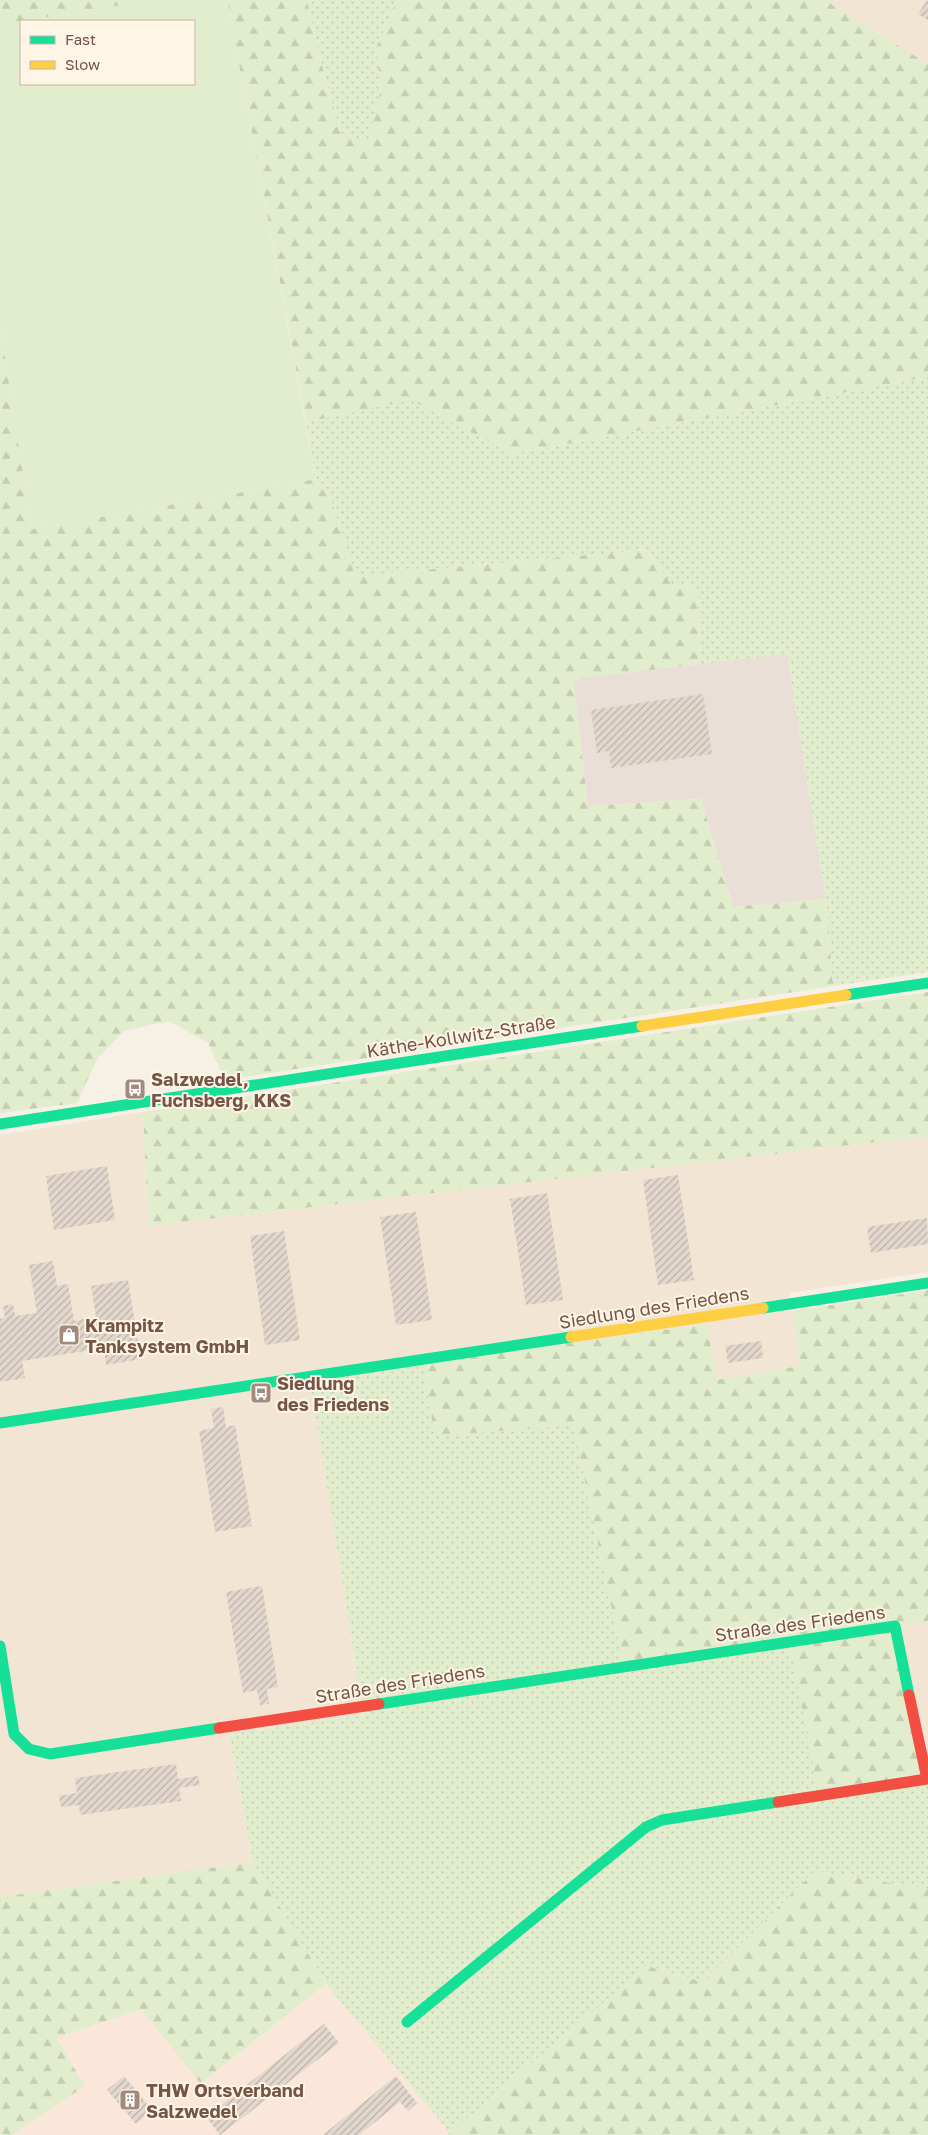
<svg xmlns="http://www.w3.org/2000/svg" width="928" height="2135" font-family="'Golos Text',sans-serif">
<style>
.residential{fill:#f3e5d4}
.commercial{fill:#fbe6da}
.industrial{fill:#e9dfd7}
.grass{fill:url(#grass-dots)}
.forest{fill:url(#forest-firs)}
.pitch{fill:#e2edce}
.building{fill:url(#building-hatch)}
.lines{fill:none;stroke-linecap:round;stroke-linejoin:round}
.fast{stroke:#16e098;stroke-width:11}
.slow{stroke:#ffcf43;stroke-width:11}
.jam{stroke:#f24e42;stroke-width:11}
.labels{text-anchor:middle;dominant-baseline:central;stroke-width:4;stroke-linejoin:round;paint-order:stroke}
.street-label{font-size:18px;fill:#755545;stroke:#fff5e6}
.poi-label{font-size:18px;font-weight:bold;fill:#755545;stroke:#fff5e6;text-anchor:start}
</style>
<defs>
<pattern id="grass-dots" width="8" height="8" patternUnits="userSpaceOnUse" patternTransform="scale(1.25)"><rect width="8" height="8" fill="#e2edce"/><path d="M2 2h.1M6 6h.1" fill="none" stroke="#c5cdb2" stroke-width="1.8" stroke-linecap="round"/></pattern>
<pattern id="forest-firs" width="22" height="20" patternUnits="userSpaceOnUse" patternTransform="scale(1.25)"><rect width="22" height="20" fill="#e2edce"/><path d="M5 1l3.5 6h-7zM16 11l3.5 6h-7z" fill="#c5cdb2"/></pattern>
<pattern id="building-hatch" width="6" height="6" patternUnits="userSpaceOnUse" patternTransform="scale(1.25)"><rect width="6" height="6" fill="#e3d8cd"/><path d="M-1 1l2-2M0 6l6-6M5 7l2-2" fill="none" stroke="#bdb2a8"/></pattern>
</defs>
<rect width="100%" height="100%" fill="#f7f0e5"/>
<!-- residential -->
<path class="residential" d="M828 0H928V64L832 5Z
M143 1112 148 1226 928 1136V1272L789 1293 800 1366 715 1380 707 1325 365 1715 229 1734 253 1862 0 1897V1135Z
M928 1621V1779L895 1626Z"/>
<!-- commercial -->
<path class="commercial" d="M326 1984 450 2133 447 2135H12L85 2086 55 2038 141 2009 202 2084Z"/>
<!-- industrial -->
<path class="industrial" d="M787 653 826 899 733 907 701 799 588 806 573 679Z"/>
<!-- grass -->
<path class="grass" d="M307 0H397L377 46 380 93 369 142 341 135 321 62Z
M928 377V972L833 986 826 899 787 654 700 664 697 586 672 585 646 550 355 576 331 499 316 479 306 422 411 399 513 454Z
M422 1364 435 1436 573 1425 624 1666 789 1641 928 1783V1889L815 1871 703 1982 647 1966 450 2133 326 1984 253 1862 229 1734 364 1715 310 1381Z"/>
<!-- forest -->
<path class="forest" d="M0 0H153L0 25Z
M227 0H307L321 62 341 135 368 141 380 93 377 46 397 0H828L832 5 928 64V377L513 454 411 400 306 422Z
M0 326 32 529 316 479 331 499 355 576 646 550 672 585 697 586 700 664 573 679 588 806 701 799 733 907 826 899 833 986 225 1080 208 1043 169 1021 124 1031 97 1059 77 1103 0 1113Z
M928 992V1136L148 1226 143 1112Z
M928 1290V1621L896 1626 927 1779 819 1796 789 1642 624 1666 573 1425 435 1436 422 1364 707 1324 716 1380 800 1366 792 1311Z
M253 1862 326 1984 201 2084 141 2009 56 2038 85 2086 12 2135H0V1897Z
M815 1871 928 1889V2135H447L647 1966 703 1982Z"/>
<!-- pitch -->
<path class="pitch" d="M153 0H227L316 479 32 529 0 326V25L21 21V84H194V21H22Z"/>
<!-- building -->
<path class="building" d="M927 0H928V20L918 14Z
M703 694 712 754 611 768 609 751 597 753 591 710Z
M107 1166 115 1220 54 1230 46 1176Z
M678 1175 694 1280 658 1285 643 1180Z
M547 1193 563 1300 526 1305 510 1199Z
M416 1212 432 1320 396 1325 380 1217Z
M927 1218 928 1244 871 1253 867 1227Z
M284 1231 300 1340 265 1345 250 1236Z
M53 1261 57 1286 68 1284 74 1321 96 1317 91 1286 128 1280 141 1359 106 1365 104 1348 22 1361 25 1378 0 1382V1319L5 1318 3 1306 13 1304 15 1316 37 1313 29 1265Z
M761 1341 763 1358 728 1363 725 1346Z
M223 1407 226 1427 235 1425 252 1526 215 1532 199 1431 214 1428 211 1409Z
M262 1586 278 1687 267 1689 269 1704 260 1705 257 1690 243 1693 226 1592Z
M176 1764 178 1779 198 1776 200 1785 179 1788 181 1801 80 1815 79 1805 61 1807 59 1796 77 1793 75 1778Z
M324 2024 339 2043 220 2135 206 2117Z
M124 2076 152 2110 136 2124 107 2090Z
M396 2076 417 2103 408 2111 400 2102 359 2135H323Z"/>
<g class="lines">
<!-- fast -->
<path class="fast" d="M846 995 928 983
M0 1124 642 1026
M763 1308 928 1283
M0 1423 571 1337
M0 1646 14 1734 29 1749 50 1754 219 1728
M379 1704 895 1626 909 1695
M407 2022 646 1827 662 1820 778 1802"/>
<!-- slow -->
<path class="slow" d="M642 1026 846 995
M571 1337 763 1308"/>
<!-- jam -->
<path class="jam" d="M219 1728 379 1704
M778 1802 927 1779 909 1695"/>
</g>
<!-- icons -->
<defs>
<g id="bus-square" transform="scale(1.125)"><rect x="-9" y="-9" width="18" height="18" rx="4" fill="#a28b7d" stroke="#fff5e6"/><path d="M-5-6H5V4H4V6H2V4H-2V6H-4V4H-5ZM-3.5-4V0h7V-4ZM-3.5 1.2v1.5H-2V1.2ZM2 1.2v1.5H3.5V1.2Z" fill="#fff"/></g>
<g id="shop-square" transform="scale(1.125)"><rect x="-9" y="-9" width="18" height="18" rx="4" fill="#a28b7d" stroke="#fff5e6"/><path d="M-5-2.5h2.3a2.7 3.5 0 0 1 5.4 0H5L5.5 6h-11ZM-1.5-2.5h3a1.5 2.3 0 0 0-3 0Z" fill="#fff"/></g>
<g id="building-square" transform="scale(1.125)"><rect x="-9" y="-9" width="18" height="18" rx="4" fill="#a28b7d" stroke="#fff5e6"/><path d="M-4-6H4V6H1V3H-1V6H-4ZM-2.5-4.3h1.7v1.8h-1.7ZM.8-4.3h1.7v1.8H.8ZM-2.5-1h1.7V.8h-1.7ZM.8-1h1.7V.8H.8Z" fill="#fff"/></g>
</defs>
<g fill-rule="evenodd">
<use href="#bus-square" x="135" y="1089"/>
<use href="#shop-square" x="69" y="1335"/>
<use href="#bus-square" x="261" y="1393"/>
<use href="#building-square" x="130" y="2100"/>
</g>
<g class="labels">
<!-- street labels -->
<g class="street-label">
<text transform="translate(461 1036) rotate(-9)">Käthe-Kollwitz-Straße</text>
<text transform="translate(654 1307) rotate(-9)">Siedlung des Friedens</text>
<text transform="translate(800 1623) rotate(-8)">Straße des Friedens</text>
<text transform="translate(400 1683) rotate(-9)">Straße des Friedens</text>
</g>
<!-- poi labels -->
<g class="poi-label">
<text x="151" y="1079">Salzwedel,<tspan x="151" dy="21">Fuchsberg, KKS</tspan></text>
<text x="85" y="1325">Krampitz<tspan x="85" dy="21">Tanksystem GmbH</tspan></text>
<text x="277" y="1383">Siedlung<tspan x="277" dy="21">des Friedens</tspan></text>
<text x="146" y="2090">THW Ortsverband<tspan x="146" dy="21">Salzwedel</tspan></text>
</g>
</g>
<!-- legend -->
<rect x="20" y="20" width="175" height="65" fill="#fff5e6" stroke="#c8b5a6"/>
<rect x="30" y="36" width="25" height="8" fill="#16e098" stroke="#c8b5a6"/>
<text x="65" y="45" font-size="15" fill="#755545">Fast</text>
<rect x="30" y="61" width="25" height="8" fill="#ffcf43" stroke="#c8b5a6"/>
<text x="65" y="70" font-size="15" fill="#755545">Slow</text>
</svg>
